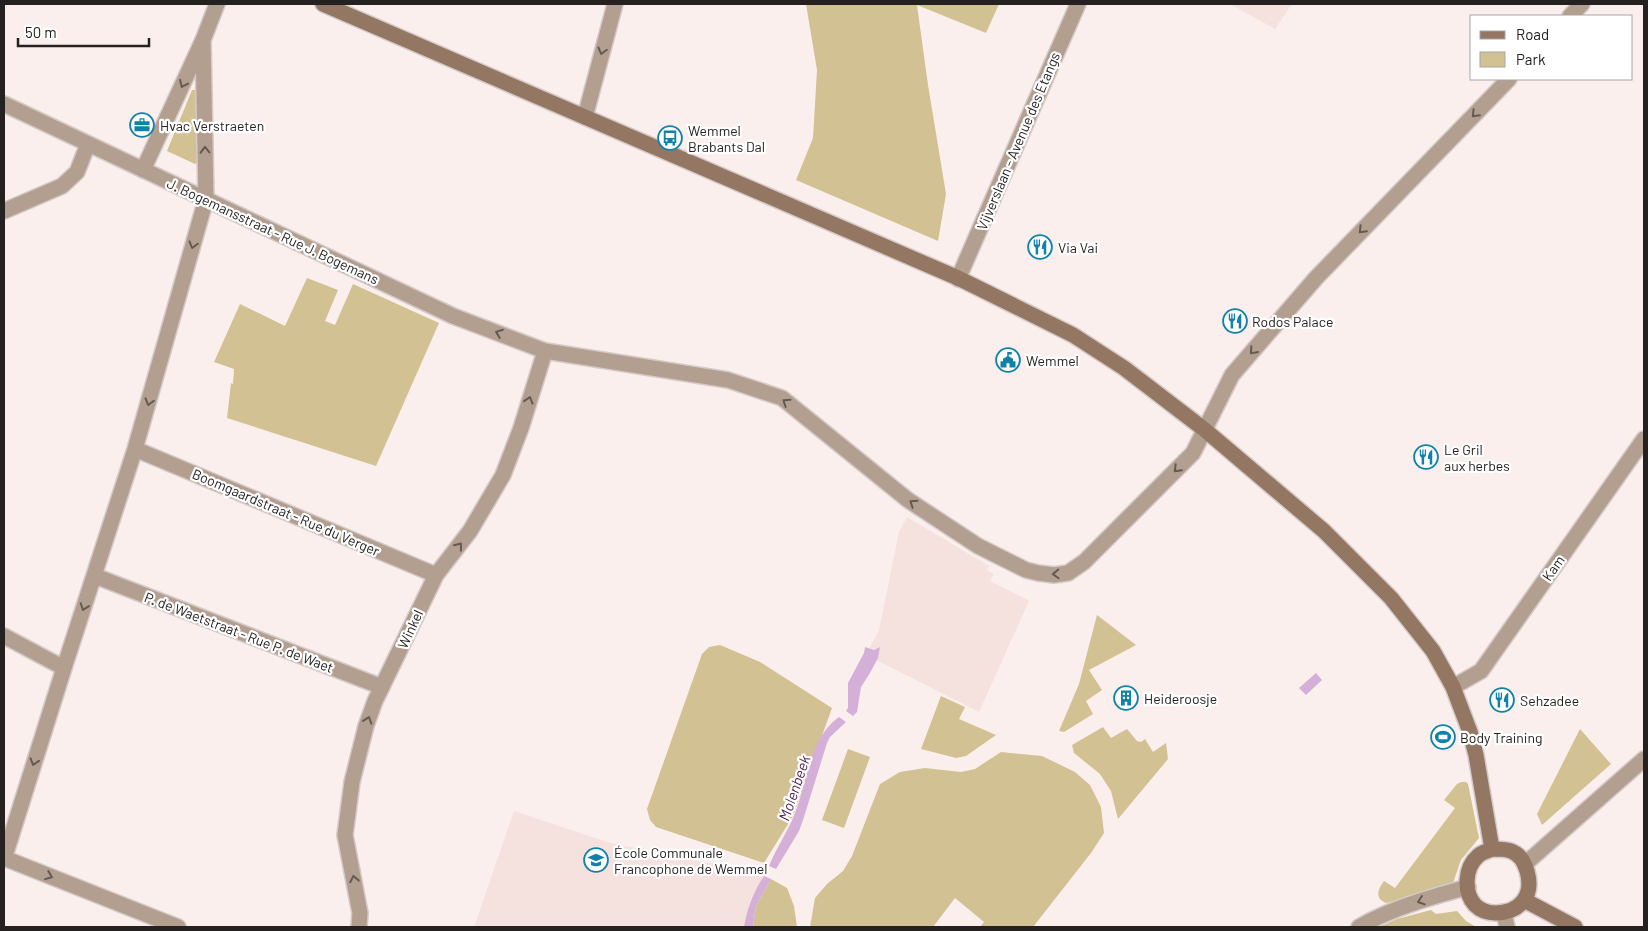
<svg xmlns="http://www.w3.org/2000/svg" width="1648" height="931" font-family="Barlow,sans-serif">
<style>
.built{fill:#f5e1de}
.green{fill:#d2c193}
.water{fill:#d4afd7}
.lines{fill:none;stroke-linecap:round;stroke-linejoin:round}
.street-casing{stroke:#d4cac8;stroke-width:18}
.secondary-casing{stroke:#d4cac8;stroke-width:18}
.street{stroke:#b29f90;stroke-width:15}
.secondary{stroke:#937762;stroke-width:15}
.oneway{stroke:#645a53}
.labels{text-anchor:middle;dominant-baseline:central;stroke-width:4.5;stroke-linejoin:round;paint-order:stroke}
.poi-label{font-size:14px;fill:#252121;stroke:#fff;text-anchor:start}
.street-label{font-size:14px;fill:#252121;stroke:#fff}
.water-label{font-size:15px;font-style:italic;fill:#512456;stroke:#fff}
</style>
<rect width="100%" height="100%" fill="#fbefed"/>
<!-- built -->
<path class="built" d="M1230 4H1292L1275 29Z
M907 517 989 566 987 570 994 574 990 581 1029 601 979 712 876 660 880 647 874 650 869 649 879 630 899 532Z
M514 811 610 843 765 874 752 896 747 912 744 927H474Z"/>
<!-- green -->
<path class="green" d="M806 4H999L986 33 917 5 928 85 946 194 938 241 796 180 813 138 817 70Z
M192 90H196L200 161 195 164 167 151Z
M307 278 338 290 325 321 335 325 353 284 439 323 376 466 227 418 231 383 233 384 234 369 214 362 240 304 285 326Z
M1097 615 1136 645 1089 670 1102 690 1086 701 1093 714 1064 732 1059 731 1079 684Z
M720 645 760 662 832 708 793 816 764 863 656 827 650 820 647 809 702 654 709 647Z
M941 696 965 707 959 719 996 735 966 756 956 758 921 749Z
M1103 727 1111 738 1127 729 1137 741 1141 742 1145 739 1153 752 1166 743 1168 759 1118 819 1111 791 1100 774 1074 753 1072 745Z
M1580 729 1611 764 1542 825 1537 814Z
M848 749 870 757 844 828 822 820Z
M1001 752 1042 756 1075 772 1090 785 1101 807 1104 833 1091 853 1033 927H980L984 922 955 898 933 927H810L815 898 827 884 843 871 852 856 880 784 900 772 925 768 961 772 975 769Z
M1461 782H1466L1468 784 1479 838 1461 860 1453 883 1450 886 1421 895 1386 903C1374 898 1378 889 1384 881L1395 888 1455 808 1444 800 1457 784Z
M771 879 787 888 794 906 797 927H753L756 906Z
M1431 910 1436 914 1457 911 1466 921 1476 927H1379L1397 919Z"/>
<!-- water -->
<path class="water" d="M865 647 874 650 880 647 878 658 870 673 861 687 857 712 853 716 846 711 848 708V683L864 653Z
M1316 673 1322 680 1306 695 1299 688Z
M839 717 846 722 830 737 827 743 804 817 799 831 776 869 769 866C776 849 786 834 793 818 808 784 807 740 839 717Z
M764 876 771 879 756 906 753 927H744C747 909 753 892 764 876Z"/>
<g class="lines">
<!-- street casing -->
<g class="street-casing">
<path id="street" d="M1570 16 1582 4
M4 104 453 316 545 351 728 380 782 398 908 500 978 546 1026 570 1038 573 1054 575 1068 573 1084 562 1193 453 1232 375 1316 278 1509 79
M585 117 615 4
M143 170 203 40 217 4
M4 211 62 186 77 172 88 144
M958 279 1078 4
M135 449 436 575
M95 576 382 687
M4 636 64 668
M1453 687 1481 671 1644 439
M4 858 178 927
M4 859 64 668 135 449 206 199 203 40
M1525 864 1644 759
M1504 912 1507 927
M359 927 360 913 345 835 352 782 366 726 375 701 436 575 470 531 503 475 521 428 545 351
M1359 927C1392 908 1431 897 1468 887"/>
</g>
<!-- secondary casing -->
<g class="secondary-casing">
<path id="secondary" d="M323 4 958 278 1073 335 1124 368 1205 430 1324 531 1391 598 1433 651 1453 687 1470 732 1476 755 1492 849
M1492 849C1498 849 1506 849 1511 851 1521 855 1524 862 1527 871 1534 895 1521 912 1496 913 1489 913 1481 911 1475 905 1463 892 1465 867 1478 856 1482 852 1488 851 1492 849Z
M1524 900 1575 927"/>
</g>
<!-- street -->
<use href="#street" class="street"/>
<!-- secondary -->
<use href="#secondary" class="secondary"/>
</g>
<!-- one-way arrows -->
<defs><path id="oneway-chevron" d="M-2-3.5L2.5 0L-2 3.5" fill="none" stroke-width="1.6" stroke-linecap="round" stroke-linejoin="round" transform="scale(1.25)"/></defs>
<g class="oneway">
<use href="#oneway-chevron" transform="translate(602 51) rotate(105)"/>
<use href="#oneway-chevron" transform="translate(183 84) rotate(115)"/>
<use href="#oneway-chevron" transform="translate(1475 114) rotate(134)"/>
<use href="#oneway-chevron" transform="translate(205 150) rotate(-91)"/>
<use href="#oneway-chevron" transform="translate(1362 230) rotate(134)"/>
<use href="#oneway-chevron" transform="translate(193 245) rotate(106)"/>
<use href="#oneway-chevron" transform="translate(499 333) rotate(-159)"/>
<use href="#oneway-chevron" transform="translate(1253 351) rotate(131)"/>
<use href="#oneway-chevron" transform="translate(529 400) rotate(-73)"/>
<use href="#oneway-chevron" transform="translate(149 402) rotate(106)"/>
<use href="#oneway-chevron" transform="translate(786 402) rotate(-146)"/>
<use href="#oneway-chevron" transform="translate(1177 469) rotate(135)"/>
<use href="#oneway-chevron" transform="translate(913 503) rotate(-146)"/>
<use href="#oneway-chevron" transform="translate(459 546) rotate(-52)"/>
<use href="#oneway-chevron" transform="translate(1056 574) rotate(178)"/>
<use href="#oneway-chevron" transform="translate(84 607) rotate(109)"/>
<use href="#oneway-chevron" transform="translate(368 720) rotate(-71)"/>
<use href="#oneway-chevron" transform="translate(34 762) rotate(107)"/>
<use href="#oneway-chevron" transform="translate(49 876) rotate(22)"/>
<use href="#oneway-chevron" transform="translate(354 879) rotate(-101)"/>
<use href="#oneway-chevron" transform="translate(1421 901) rotate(161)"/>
</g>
<!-- icons -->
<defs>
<g id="office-ring" transform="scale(1.25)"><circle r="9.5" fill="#fff" stroke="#1082a9" stroke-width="1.5"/><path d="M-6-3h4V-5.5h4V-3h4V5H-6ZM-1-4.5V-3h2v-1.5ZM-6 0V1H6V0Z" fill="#1082a9"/></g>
<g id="bus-ring" transform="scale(1.25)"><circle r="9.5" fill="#fff" stroke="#1082a9" stroke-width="1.5"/><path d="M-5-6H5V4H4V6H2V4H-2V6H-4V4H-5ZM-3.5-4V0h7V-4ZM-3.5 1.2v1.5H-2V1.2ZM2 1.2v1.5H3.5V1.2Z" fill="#1082a9"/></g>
<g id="restaurant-ring" transform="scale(1.25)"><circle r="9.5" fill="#fff" stroke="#1082a9" stroke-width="1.5"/><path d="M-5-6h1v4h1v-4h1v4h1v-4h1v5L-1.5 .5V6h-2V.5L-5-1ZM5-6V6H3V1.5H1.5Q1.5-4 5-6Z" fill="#1082a9"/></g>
<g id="civic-ring" transform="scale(1.25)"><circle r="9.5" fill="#fff" stroke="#1082a9" stroke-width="1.5"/><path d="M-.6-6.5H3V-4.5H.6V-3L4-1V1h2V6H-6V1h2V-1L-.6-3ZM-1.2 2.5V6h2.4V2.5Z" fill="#1082a9"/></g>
<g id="building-ring" transform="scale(1.25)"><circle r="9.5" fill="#fff" stroke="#1082a9" stroke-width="1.5"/><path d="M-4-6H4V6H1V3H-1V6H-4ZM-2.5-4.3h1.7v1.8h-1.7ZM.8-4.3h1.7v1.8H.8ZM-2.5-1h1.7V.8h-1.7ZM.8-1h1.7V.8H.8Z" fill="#1082a9"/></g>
<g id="stadium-ring" transform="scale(1.25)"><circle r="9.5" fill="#fff" stroke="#1082a9" stroke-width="1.5"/><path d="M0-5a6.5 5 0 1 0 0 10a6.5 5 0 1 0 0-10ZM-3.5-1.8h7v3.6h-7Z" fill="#1082a9"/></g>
<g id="school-ring" transform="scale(1.25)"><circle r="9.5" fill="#fff" stroke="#1082a9" stroke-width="1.5"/><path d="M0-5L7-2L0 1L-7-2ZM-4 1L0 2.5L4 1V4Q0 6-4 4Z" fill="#1082a9"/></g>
</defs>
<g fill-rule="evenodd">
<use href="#office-ring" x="142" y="125"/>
<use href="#bus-ring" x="670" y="138"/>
<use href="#restaurant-ring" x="1040" y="247"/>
<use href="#restaurant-ring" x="1235" y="321"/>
<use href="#civic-ring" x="1008" y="360"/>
<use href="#restaurant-ring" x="1426" y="457"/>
<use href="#building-ring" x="1126" y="698"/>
<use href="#restaurant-ring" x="1502" y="700"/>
<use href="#stadium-ring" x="1443" y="737"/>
<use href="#school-ring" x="596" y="860"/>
</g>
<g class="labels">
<!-- poi labels -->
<g class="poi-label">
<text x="160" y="125">Hvac Verstraeten</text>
<text x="688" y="130">Wemmel<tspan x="688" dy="16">Brabants Dal</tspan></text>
<text x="1058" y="247">Via Vai</text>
<text x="1252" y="321">Rodos Palace</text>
<text x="1026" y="360">Wemmel</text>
<text x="1444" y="449">Le Gril<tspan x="1444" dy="16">aux herbes</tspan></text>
<text x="1144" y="698">Heideroosje</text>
<text x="1520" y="700">Sehzadee</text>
<text x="1460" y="737">Body Training</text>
<text x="614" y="852">École Communale<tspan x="614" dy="16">Francophone de Wemmel</tspan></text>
</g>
<!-- street labels -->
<g class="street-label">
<text transform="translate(1018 141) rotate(-67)">Vijverslaan - Avenue des Etangs</text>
<text transform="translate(273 231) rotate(25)">J. Bogemansstraat - Rue J. Bogemans</text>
<text transform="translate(286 512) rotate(23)">Boomgaardstraat - Rue du Verger</text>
<text transform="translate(1553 568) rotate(-55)">Kam</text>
<text transform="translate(410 629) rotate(-65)">Winkel</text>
<text transform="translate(239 632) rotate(21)">P. de Waetstraat - Rue P. de Waet</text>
</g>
<!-- water labels -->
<g class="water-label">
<text transform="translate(794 788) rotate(-71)">Molenbeek</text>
</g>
</g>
<!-- border -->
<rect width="1648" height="931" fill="none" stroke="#252121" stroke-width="10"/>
<!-- legend -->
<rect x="1470" y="15" width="162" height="65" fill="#ffffff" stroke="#a8a6a6"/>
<rect x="1480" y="31" width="25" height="8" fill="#937762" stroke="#a8a6a6"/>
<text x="1516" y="40" font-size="15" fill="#252121">Road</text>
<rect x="1480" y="52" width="25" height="15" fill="#d2c193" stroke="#a8a6a6"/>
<text x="1516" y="65" font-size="15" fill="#252121">Park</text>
<!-- scale -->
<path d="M18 38v8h131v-8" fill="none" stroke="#252121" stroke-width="2.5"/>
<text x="25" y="38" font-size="15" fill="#252121" stroke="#ffffff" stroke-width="4" paint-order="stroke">50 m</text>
</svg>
